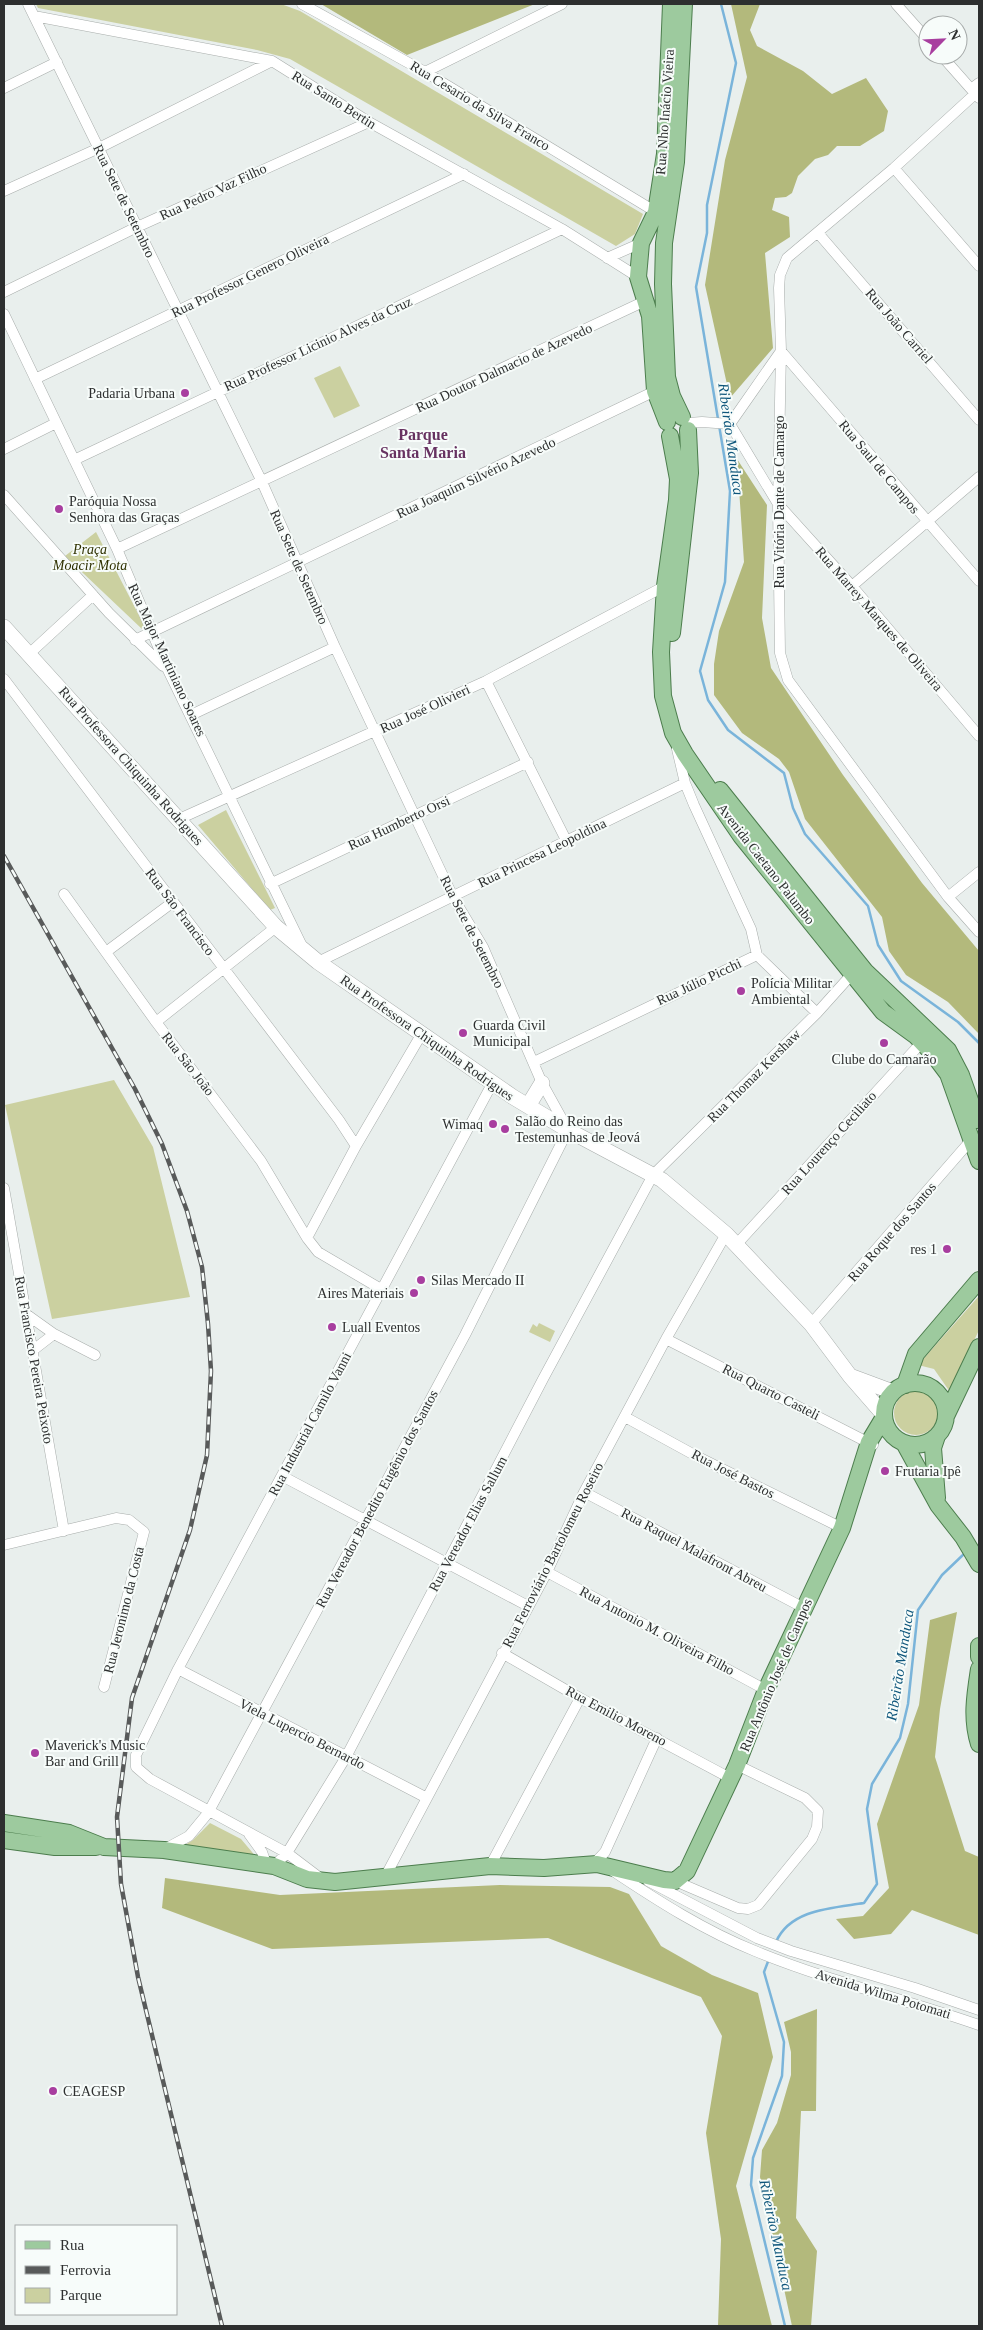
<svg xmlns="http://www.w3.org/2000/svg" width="983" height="2330" font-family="Georgia,serif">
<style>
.green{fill:#cbd0a0}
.forest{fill:#b3b97c}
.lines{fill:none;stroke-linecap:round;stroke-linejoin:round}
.stream{stroke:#7ab4da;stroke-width:2.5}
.street-casing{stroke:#a8adab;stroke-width:11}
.secondary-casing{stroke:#a8adab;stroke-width:16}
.primary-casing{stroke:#4c7d4d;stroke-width:18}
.street{stroke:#fff;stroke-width:10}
.secondary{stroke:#fff;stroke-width:15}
.primary{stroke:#9dca9e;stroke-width:16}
.rail-casing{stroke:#585a5a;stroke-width:4.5}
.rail{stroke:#f7fcfa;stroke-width:2.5;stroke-dasharray:8;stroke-linecap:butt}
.poi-dot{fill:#a83e9f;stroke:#f7fcfa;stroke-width:2}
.labels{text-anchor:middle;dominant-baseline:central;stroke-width:4;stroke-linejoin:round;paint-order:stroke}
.street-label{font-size:14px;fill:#2d2f2f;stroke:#f7fcfa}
.poi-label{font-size:14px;fill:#2d2f2f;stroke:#f7fcfa;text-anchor:start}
.park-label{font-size:14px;font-style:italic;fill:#2f3101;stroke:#f7fcfa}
.water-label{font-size:15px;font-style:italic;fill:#0e567b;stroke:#f7fcfa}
.quarter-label{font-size:16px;font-weight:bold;fill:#673261;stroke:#f7fcfa}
</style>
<rect width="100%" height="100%" fill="#e9efed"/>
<!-- green -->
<path class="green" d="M36 4H281L300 11 643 214 635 234 616 246 290 59 257 50 38 8Z
M340 366 360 406 334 418 314 378Z
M96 532 144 625 142 629 65 556Z
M226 810 275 908 270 910 198 825Z
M114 1080 153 1147 190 1297 52 1319 5 1105Z
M979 1296V1330L950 1392 934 1369 918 1365Z
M539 1323 555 1331 550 1342 529 1332 533 1324 537 1327Z
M894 1413a22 22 0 1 1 44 0a22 22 0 1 1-44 0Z
M210 1823 241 1839 257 1858 180 1848 193 1840Z"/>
<!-- forest -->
<path class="forest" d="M321 4H535L407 55Z
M731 4H760L750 30 757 46 803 71 832 94 866 78 888 111 884 131 860 146H837L828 155 815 159 798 176 792 193 786 197 775 198 772 210 789 217 790 237 765 253 773 348 730 398 705 285 725 160 747 77Z
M737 459 767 505 762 618 771 668 843 775 922 883 979 951V1034L948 1002 906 975 889 951 882 917 805 819 789 772 779 759 742 733 714 695V664L719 631 744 562Z
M957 1612 940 1709 935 1757 965 1851 979 1857V1935L912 1910 891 1934 854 1939 836 1919 863 1916 889 1888 877 1824 919 1705 930 1620Z
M165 1878 280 1895 500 1885 610 1887 629 1894 661 1946 712 1975 758 1993 773 2057 736 2186 772 2326H718L721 2239 706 2133 722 2036 701 1997 548 1938 272 1949 162 1908Z
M817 2009 816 2111H801L796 2218 817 2251 811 2326H792L760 2177 762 2150 777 2123 791 2075V2052L784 2022Z"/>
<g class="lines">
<!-- stream -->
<path class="stream" d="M718 419 696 287 707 233V205L736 63 721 4
M719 425 730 491 725 582 700 671 708 700 728 730 784 773 793 808 805 834 868 906 878 945 901 981 958 1022 979 1043
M776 1942C790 1909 833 1908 864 1903L877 1884 867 1809 872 1784 900 1738 908 1704 918 1610 942 1575 965 1553
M769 1959 764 1972 784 2042 782 2076 753 2158 751 2185 785 2326"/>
<!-- street casing -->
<g class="street-casing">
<path id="street" d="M28 4 262 482 335 647 453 897 483 947 542 1083 568 1130 465 1335 208 1813 189 1836 165 1849
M302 4 425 72 656 212
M896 4 928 40
M34 16 272 61 369 122 562 229 638 277
M941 55 979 98
M425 72 562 4
M4 88 57 62
M971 89 979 83
M975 94 894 168 787 258 780 275 779 288 781 351 778 504 780 653 788 680 948 897 979 932
M894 168 979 266
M4 191 99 148 272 61
M818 233 979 420
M607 258 641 243
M4 292 137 227 369 122
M4 314 117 549 168 670 301 944
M35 379 464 174
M688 423 702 422 730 424
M730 424 778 504 852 586 979 736
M730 424 781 351 979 581
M4 449 56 423
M74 460 562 229
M4 495 109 613 163 666
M117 549 645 301
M852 586 979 477
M135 640 655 391
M29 654 93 595
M4 679 339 1120 356 1146
M486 681 567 842
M191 715 335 647
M179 819 486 681 665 586
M270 884 528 762
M64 894 156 1022 261 1161 307 1238 318 1252 381 1289
M948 897 979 872
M106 952 173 902
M757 955 817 1013
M318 962 685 783
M156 1022 276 927
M534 1062 757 955 751 929 694 805 685 783 677 749
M4 1188 64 1531
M307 1238 356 1146 421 1035
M736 1245 922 1042
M26 1314 54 1334 32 1351
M811 1324 972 1139
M54 1334 95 1355
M666 1339 873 1445
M625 1417 700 1458 842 1528
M282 1476 528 1606
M584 1492 804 1608
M4 1545 116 1518 129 1520 144 1532 104 1687
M547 1572 766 1690
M502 1653 580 1698 730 1778
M178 1669 427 1798
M249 1834 262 1852 267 1866
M593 1865 605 1852 657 1738
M274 1866 287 1853 346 1757 543 1379 653 1175 817 1013 852 974
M490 1866 580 1698
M613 1871C658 1901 705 1931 755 1951 828 1981 905 1999 979 2025
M385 1877 547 1572 584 1492 666 1339 726 1234
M320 1878 287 1853 150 1779 136 1767V1755L178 1669 492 1084
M648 1881 757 1938 791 1951 915 1988 979 2010
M675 1881 738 1908 748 1909 758 1905 812 1839 817 1827 818 1811 805 1798 737 1765"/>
</g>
<!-- secondary casing -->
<g class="secondary-casing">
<path id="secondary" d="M4 627 276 927 318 962 513 1097 568 1130 662 1180 726 1234 811 1324 850 1376 884 1415
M528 1106 542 1083
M850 1376 893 1392"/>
</g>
<!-- primary casing -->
<g class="primary-casing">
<path id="primary" d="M682 417 672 396 667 377 663 284 664 243 676 162 684 4
M667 422 655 391 650 316 638 277 641 243 656 212 665 154 671 4
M670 436 678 479 677 500 665 586 661 652 663 696 673 733 685 754 741 836 883 1012 916 1036 933 1054 948 1074 979 1161
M672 633 690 473 688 430
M720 790 865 971 948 1050 961 1075 977 1120
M884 1414a31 31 0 1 1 62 0a31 31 0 1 1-62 0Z
M905 1385 916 1354 979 1280
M946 1416 979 1347
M904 1443 938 1505 963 1537 979 1564
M937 1498 933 1448 937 1436
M979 1646V1657
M979 1669C975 1695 971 1719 979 1744
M4 1823 69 1833 104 1847 164 1850 274 1866 307 1879 335 1882 490 1866 544 1868 597 1864 664 1880 675 1881 687 1871 737 1765 766 1690 842 1528 869 1442 884 1417
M4 1840 55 1847H96"/>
</g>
<!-- street -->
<use href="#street" class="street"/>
<!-- secondary -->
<use href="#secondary" class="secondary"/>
<!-- primary -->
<use href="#primary" class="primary"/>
<!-- rail casing -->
<g class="rail-casing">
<path id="rail" d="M4 856 135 1089 162 1144 187 1211 202 1267 208 1324 211 1371 207 1455 190 1530 132 1698 117 1817 121 1884 138 1977 222 2326"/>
</g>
<!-- rail -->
<use href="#rail" class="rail"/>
</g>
<!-- markers -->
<g class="poi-dot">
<circle cx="185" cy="393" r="5"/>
<circle cx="59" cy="509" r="5"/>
<circle cx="741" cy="991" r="5"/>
<circle cx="463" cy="1033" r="5"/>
<circle cx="884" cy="1043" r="5"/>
<circle cx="493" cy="1124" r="5"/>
<circle cx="505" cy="1129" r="5"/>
<circle cx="947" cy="1249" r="5"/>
<circle cx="421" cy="1280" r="5"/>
<circle cx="414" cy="1293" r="5"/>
<circle cx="332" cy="1327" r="5"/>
<circle cx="885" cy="1471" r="5"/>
<circle cx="35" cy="1753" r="5"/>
<circle cx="53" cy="2091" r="5"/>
</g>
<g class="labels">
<!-- street labels -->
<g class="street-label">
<text transform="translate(334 100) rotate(32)">Rua Santo Bertin</text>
<text transform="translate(480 106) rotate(31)">Rua Cesario da Silva Franco</text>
<text transform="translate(665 112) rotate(-86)">Rua Nho Inácio Vieira</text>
<text transform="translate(213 192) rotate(-25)">Rua Pedro Vaz Filho</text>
<text transform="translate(124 201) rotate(64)">Rua Sete de Setembro</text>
<text transform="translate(250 276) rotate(-26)">Rua Professor Genero Oliveira</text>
<text transform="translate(899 326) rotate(49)">Rua João Carriel</text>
<text transform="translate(318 344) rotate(-25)">Rua Professor Licinio Alves da Cruz</text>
<text transform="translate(504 368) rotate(-25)">Rua Doutor Dalmacio de Azevedo</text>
<text transform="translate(879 467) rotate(50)">Rua Saul de Campos</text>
<text transform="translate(476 478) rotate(-25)">Rua Joaquim Silvério Azevedo</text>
<text transform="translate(779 502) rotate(-90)">Rua Vitória Dante de Camargo</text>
<text transform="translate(299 567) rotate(66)">Rua Sete de Setembro</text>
<text transform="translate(879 619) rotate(49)">Rua Marrey Marques de Oliveira</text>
<text transform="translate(167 660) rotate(65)">Rua Major Martiniano Soares</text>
<text transform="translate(425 709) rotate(-25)">Rua José Olivieri</text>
<text transform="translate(131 766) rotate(48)">Rua Professora Chiquinha Rodrigues</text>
<text transform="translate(399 823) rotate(-25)">Rua Humberto Orsi</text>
<text transform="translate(542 853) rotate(-26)">Rua Princesa Leopoldina</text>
<text transform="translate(766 864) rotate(52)">Avenida Caetano Palumbo</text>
<text transform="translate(180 912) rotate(53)">Rua São Francisco</text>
<text transform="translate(472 932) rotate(63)">Rua Sete de Setembro</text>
<text transform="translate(699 982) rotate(-25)">Rua Júlio Picchi</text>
<text transform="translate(427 1038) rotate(35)">Rua Professora Chiquinha Rodrigues</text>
<text transform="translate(188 1064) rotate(52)">Rua São João</text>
<text transform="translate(754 1076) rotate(-45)">Rua Thomaz Kershaw</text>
<text transform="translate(829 1143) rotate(-48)">Rua Lourenço Ceciliato</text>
<text transform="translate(892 1232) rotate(-49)">Rua Roque dos Santos</text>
<text transform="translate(34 1360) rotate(80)">Rua Francisco Pereira Peixoto</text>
<text transform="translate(771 1392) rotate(27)">Rua Quarto Casteli</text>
<text transform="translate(310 1424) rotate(-62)">Rua Industrial Camilo Vanni</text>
<text transform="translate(733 1474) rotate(27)">Rua José Bastos</text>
<text transform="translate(377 1499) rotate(-62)">Rua Vereador Benedito Eugênio dos Santos</text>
<text transform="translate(468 1524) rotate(-62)">Rua Vereador Elias Sallum</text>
<text transform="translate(694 1550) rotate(28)">Rua Raquel Malafront Abreu</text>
<text transform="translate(553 1555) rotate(-63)">Rua Ferroviário Bartolomeu Roseiro</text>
<text transform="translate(124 1610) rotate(-76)">Rua Jeronimo da Costa</text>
<text transform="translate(657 1631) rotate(28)">Rua Antonio M. Oliveira Filho</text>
<text transform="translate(776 1675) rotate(-67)">Rua Antônio José de Campos</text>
<text transform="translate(616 1716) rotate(28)">Rua Emilio Moreno</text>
<text transform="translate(302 1734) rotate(27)">Viela Lupercio Bernardo</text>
<text transform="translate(883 1994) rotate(17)">Avenida Wilma Potomati</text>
</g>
<!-- poi labels -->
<g class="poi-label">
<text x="175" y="393" text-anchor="end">Padaria Urbana</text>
<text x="69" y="501">Paróquia Nossa<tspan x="69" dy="16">Senhora das Graças</tspan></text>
<text x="751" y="983">Polícia Militar<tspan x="751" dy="16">Ambiental</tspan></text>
<text x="473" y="1025">Guarda Civil<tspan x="473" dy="16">Municipal</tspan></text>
<text x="884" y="1059" text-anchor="middle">Clube do Camarão</text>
<text x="515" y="1121">Salão do Reino das<tspan x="515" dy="16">Testemunhas de Jeová</tspan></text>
<text x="483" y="1124" text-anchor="end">Wimaq</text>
<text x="937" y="1249" text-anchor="end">res 1</text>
<text x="431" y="1280">Silas Mercado II</text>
<text x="404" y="1293" text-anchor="end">Aires Materiais</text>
<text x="342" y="1327">Luall Eventos</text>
<text x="895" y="1471">Frutaria Ipê</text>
<text x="45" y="1745">Maverick's Music<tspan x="45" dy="16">Bar and Grill</tspan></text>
<text x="63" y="2091">CEAGESP</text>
</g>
<!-- park labels -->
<g class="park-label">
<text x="90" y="549">Praça<tspan x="90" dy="16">Moacir Mota</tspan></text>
</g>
<!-- water labels -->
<g class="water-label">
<text transform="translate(731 439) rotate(82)">Ribeirão Manduca</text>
<text transform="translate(900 1665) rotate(-81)">Ribeirão Manduca</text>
<text transform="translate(776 2235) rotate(78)">Ribeirão Manduca</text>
</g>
<!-- quarter labels -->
<g class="quarter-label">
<text x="423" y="434">Parque<tspan x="423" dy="18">Santa Maria</tspan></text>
</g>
</g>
<!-- border -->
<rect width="983" height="2330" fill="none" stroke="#2d2f2f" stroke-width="10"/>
<!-- legend -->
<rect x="15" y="2225" width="162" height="90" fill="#f7fcfa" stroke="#a6aaa9"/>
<rect x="25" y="2241" width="25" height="8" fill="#9dca9e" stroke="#a6aaa9"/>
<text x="60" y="2250" font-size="15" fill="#2d2f2f">Rua</text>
<rect x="25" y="2266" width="25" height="8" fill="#585a5a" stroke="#a6aaa9"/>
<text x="60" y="2275" font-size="15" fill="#2d2f2f">Ferrovia</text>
<rect x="25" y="2288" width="25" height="15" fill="#cbd0a0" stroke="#a6aaa9"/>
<text x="60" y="2300" font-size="15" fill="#2d2f2f">Parque</text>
<!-- north arrow -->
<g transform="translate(943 40) rotate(66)"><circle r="24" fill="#f7fcfa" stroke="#a6aaa9"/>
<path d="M0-4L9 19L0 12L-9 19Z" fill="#a83e9f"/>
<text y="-8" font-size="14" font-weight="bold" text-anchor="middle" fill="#2d2f2f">N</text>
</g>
</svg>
